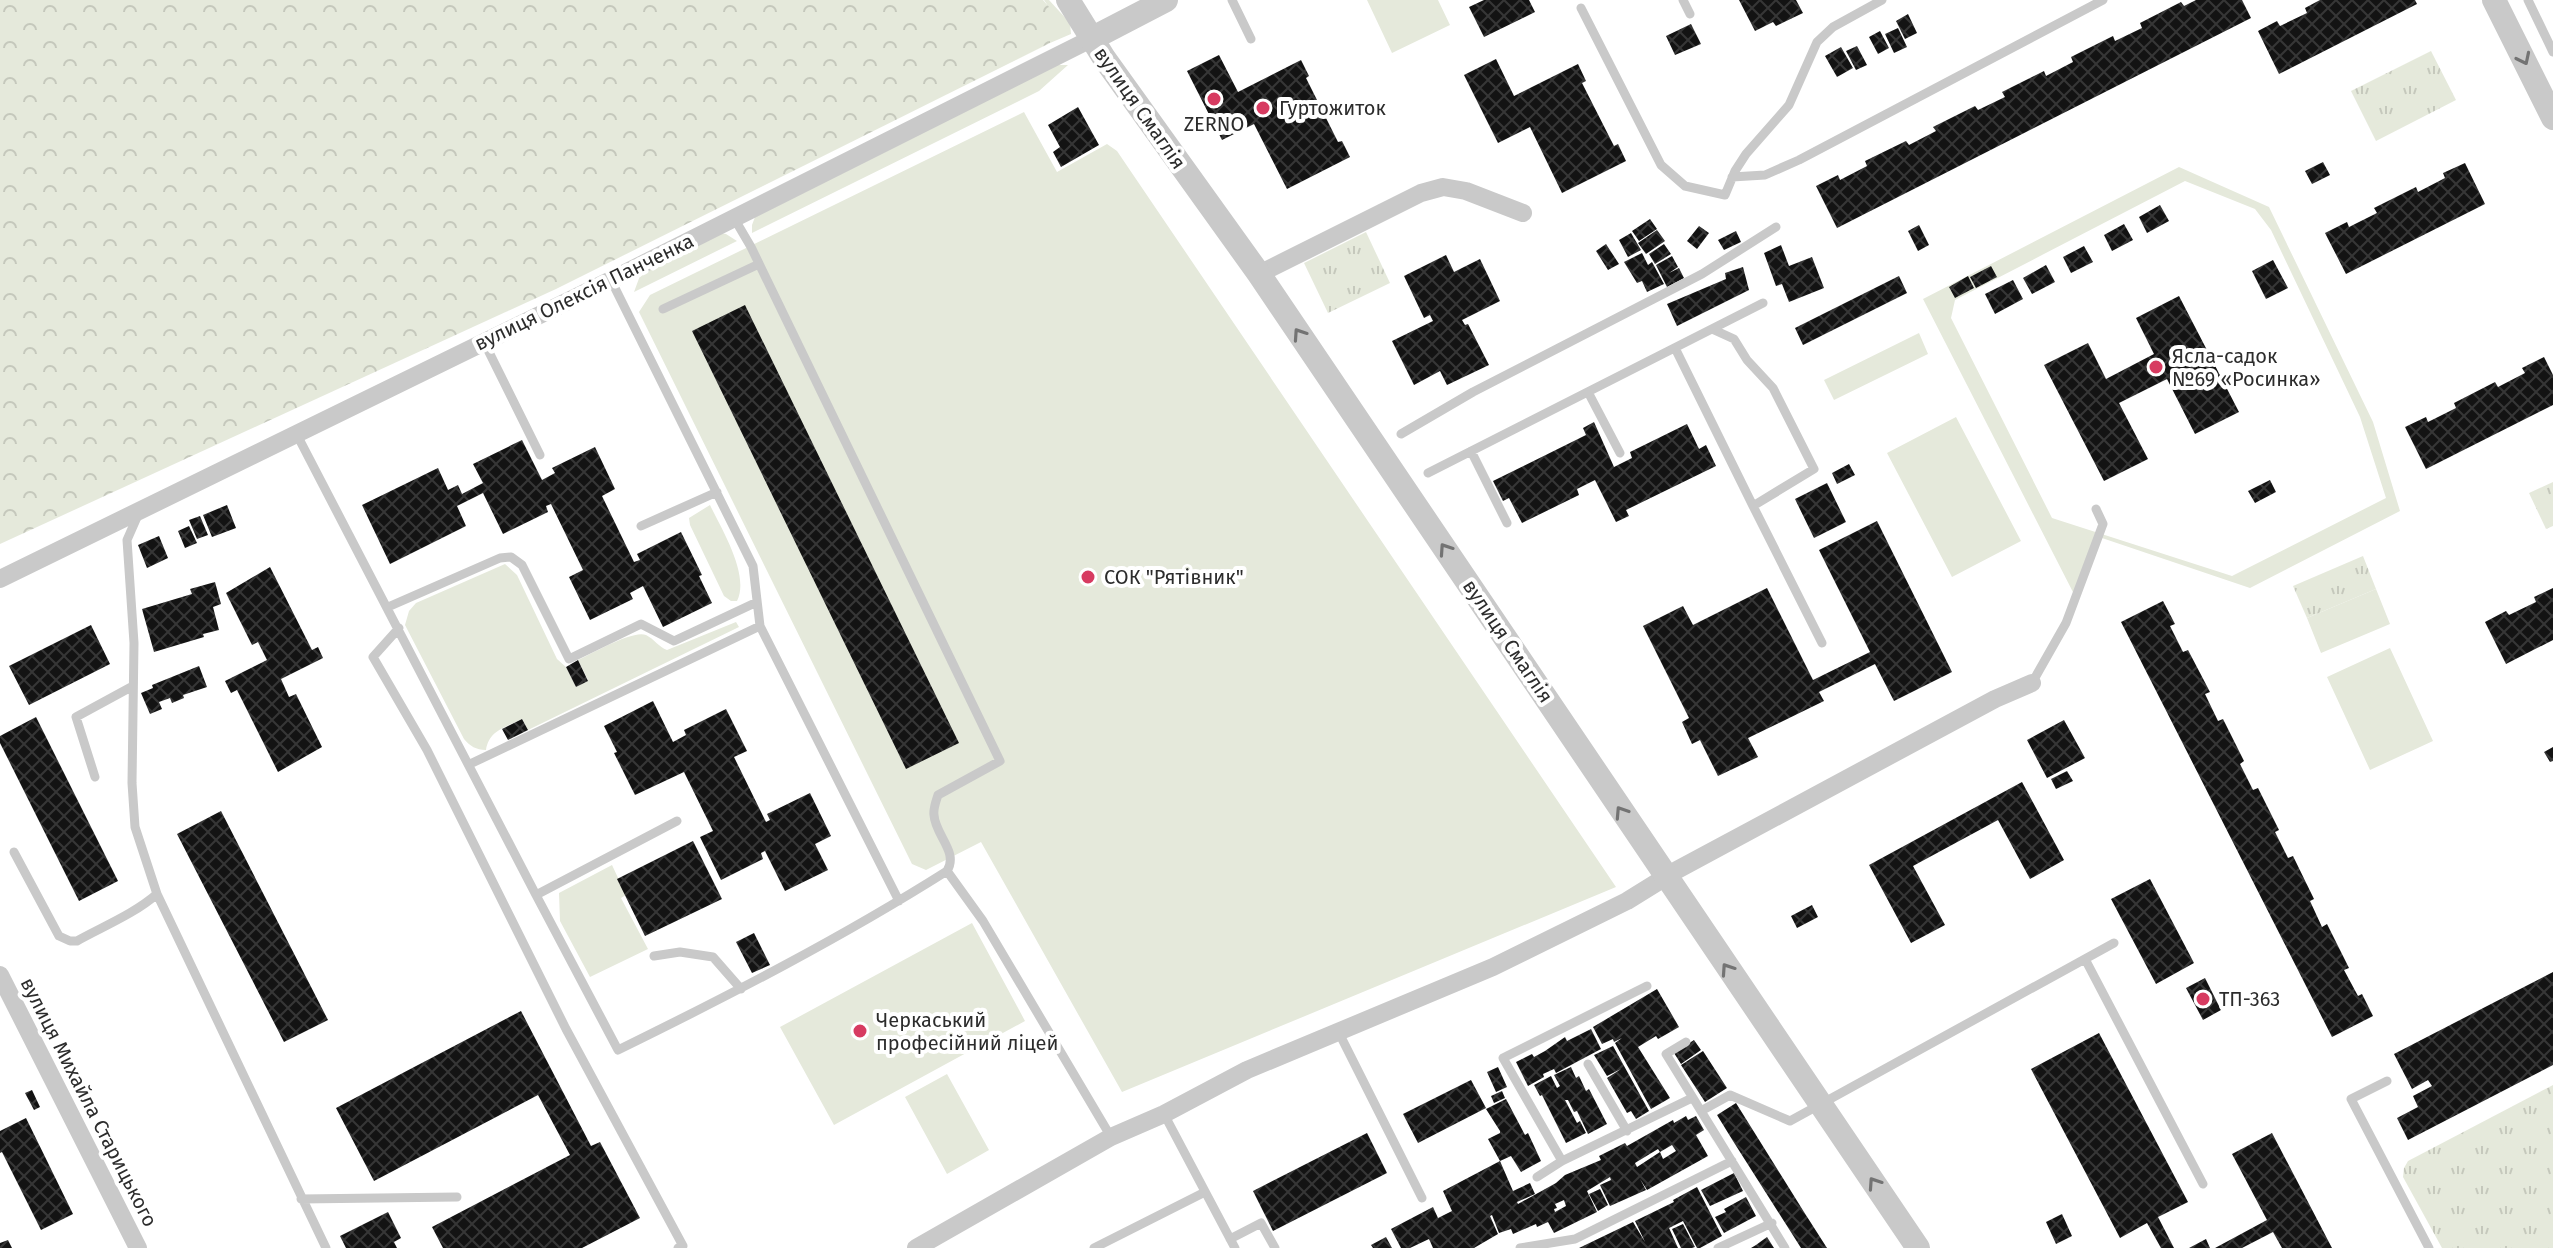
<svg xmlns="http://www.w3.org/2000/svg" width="2553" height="1248" font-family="'Fira Sans',sans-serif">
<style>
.grass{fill:#e5e9db;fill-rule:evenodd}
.forest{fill:url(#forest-crowns)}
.park{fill:url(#park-tufts)}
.building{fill:url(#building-cross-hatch);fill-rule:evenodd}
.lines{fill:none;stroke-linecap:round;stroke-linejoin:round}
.service{stroke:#c9c9c9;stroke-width:9}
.minor{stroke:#c9c9c9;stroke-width:18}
.tertiary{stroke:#c9c9c9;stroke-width:24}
.oneway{stroke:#737373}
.poi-dot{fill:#d73b61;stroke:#fff;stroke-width:3}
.labels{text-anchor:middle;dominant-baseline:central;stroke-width:8;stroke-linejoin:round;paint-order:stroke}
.street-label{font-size:20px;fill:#2c2c2c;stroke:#fff}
.poi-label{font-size:20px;fill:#2c2c2c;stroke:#fff;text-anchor:start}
</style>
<defs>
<pattern id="forest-crowns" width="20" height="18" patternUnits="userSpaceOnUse" patternTransform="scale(2)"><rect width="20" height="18" fill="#e5e9db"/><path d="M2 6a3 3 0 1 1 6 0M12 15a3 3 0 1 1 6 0" fill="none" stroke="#c5c8bc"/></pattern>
<pattern id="park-tufts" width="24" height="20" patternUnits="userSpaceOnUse" patternTransform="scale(2)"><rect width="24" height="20" fill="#e5e9db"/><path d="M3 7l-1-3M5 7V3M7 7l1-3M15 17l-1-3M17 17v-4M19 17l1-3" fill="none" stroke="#c5c8bc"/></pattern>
<pattern id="building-cross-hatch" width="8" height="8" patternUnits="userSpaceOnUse" patternTransform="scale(2)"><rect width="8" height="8" fill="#131313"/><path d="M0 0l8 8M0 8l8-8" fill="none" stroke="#363636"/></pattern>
</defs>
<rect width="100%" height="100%" fill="#fff"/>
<!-- grass -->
<path class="grass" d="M1044 0H1049L1070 23 1071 34 1050 43V9Z
M1367 0H1438L1450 25 1392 53Z
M1056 65H1068L1039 91 752 233V225L755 217Z
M1024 112 1057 172 1107 144 1117 151 1616 887 1122 1092 981 842 926 870 912 864 639 312 650 295Z
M2179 167 2269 207 2373 422 2400 511 2250 588 2099 537 2076 598 1923 299ZM2185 181 2255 209 2271 230 2360 417 2386 498 2232 576 2052 518 1951 318 1955 300Z
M720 233 726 234 737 241 634 292 641 273Z
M1919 333 1928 354 1834 400 1824 380Z
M1956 417 2021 541 1952 577 1887 453Z
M710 505C722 530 750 575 737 601H731L724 596 690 525 689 518Z
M505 564 517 575 557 659 566 667 576 687 588 680 578 660C592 654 632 630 646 635 654 639 659 647 667 650L736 622 739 627 528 730 522 719C506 727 489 730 486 750 476 750 470 746 464 739L405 625 409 611 416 603Z
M2376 589 2390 624 2321 653 2307 618Z
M2390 648 2433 741 2370 770 2327 677Z
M612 865 626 895 621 898 648 949 590 977 560 921 559 893Z
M972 923 1025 1021 834 1125 780 1027Z
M947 1074 989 1150 947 1174 905 1097Z"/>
<!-- forest -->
<path class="forest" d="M0 0H1043L1050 8V43L556 289 0 544Z"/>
<!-- park -->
<path class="park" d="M2431 51 2456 100 2376 141 2351 91Z
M1366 232 1390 283 1328 313 1304 263Z
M2553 482V526L2546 529 2529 493Z
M2363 556 2376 589 2307 618 2293 586Z
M2553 1085V1248H2442L2403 1177 2404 1168 2408 1161Z"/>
<!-- building -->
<path class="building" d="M1484 0H1529L1535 12 1484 37 1469 7Z
M1739 0H1796L1803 13 1776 26 1773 22 1755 31Z
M2196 0H2242L2251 18 1837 228 1816 186 1838 175 1840 180 1867 166 1865 161 1906 141 1909 145 1936 131 1933 127 1975 106 1978 110 2005 97 2002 92 2044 71 2046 76 2073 62 2071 57 2113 36 2115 41 2142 28 2140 23 2181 2 2184 6Z
M2320 0H2415L2417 4 2279 74 2258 31 2277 21 2280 26 2307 13 2305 8Z
M1908 14 1917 33 1905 39 1896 21Z
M1691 24 1701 44 1675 55 1666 36Z
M1898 28 1907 47 1894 53 1885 34Z
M1880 31 1889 48 1878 54 1869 37Z
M1857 46 1867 65 1856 70 1846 51Z
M1841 47 1853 68 1837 77 1825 56Z
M1219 55 1238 92 1301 60 1309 76 1306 78 1338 142 1342 141 1350 157 1287 189 1254 124 1222 140 1187 71Z
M1496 59 1514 96 1578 64 1586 81 1582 83 1614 146 1618 144 1626 161 1562 193 1530 127 1498 143 1464 75Z
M1078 107 1099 145 1061 167 1053 152 1060 147 1048 125Z
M2323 162 2330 175 2312 184 2305 171Z
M2465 163 2485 204 2346 274 2325 233 2347 222 2349 227 2377 213 2374 208 2416 187 2418 192 2445 178 2443 173Z
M2160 205 2169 221 2147 233 2139 217Z
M1650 219 1657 229 1639 241 1632 231Z
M2124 224 2133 240 2112 251 2104 235Z
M1919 225 1929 245 1918 251 1908 231Z
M1699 226 1709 233 1697 249 1687 241Z
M1657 230 1665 241 1646 254 1638 243Z
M1736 231 1741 242 1724 250 1718 240Z
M1631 233 1641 250 1628 257 1619 240Z
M1606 244 1619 264 1608 270 1596 251Z
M1664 244 1671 254 1655 264 1649 254Z
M1781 245 1789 266 1812 257 1824 288 1789 302 1782 284 1776 286 1764 253Z
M2084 246 2093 262 2071 273 2063 257Z
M1642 253 1648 265 1652 262 1664 284 1647 292 1642 281 1637 283 1624 262Z
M1446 255 1454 272 1480 259 1500 301 1462 320 1465 325 1468 324 1489 365 1447 385 1440 371 1414 385 1392 341 1433 321 1430 315 1424 318 1404 276Z
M1672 256 1678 267 1669 273 1679 268 1684 278 1667 287 1656 265Z
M2273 260 2288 288 2266 299 2252 271Z
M2046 265 2055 282 2032 294 2023 278Z
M1991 266 1997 277 1976 288 1970 277Z
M1743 267 1749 290 1677 326 1667 304 1726 279 1725 273Z
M1899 276 1907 293 1803 345 1795 328Z
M1968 276 1974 288 1955 298 1949 287Z
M2013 280 2023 299 1995 314 1985 294Z
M2179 296 2239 412 2195 434 2167 379 2119 403 2148 459 2104 481 2044 365 2088 343 2106 379 2154 354 2136 318Z
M745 305 959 743 906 769 692 331Z
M2544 357 2553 375V405L2426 469 2405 427 2426 417 2428 422 2456 408 2454 403 2495 382 2498 387 2525 373 2522 368Z
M1594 422 1614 467 1632 458 1630 452 1687 424 1699 449 1706 445 1716 466 1626 510 1629 516 1616 522 1595 480 1577 489 1579 495 1522 523 1509 498 1503 501 1493 481 1586 435 1583 428Z
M522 440 542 480 555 473 552 468 595 447 615 489 602 496 634 562 640 560 637 554 681 532 702 575 699 576 712 603 663 627 643 586 630 593 633 599 590 620 569 577 583 570 551 504 546 506 548 512 503 534 483 493 457 506 466 526 390 564 362 505 438 468 448 490 458 485 462 494 483 483 473 464Z
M1849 464 1855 475 1837 484 1832 473Z
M2270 480 2276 492 2255 503 2248 491Z
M1827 483 1846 522 1814 538 1795 499Z
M227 505 236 528 212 537 203 515Z
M200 516 208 535 197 539 189 520Z
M1877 521 1952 672 1894 701 1875 664 1819 692 1824 701 1748 738 1758 757 1718 776 1700 740 1692 744 1682 722 1689 718 1643 626 1683 606 1693 625 1767 588 1813 680 1870 652 1819 550Z
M189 526 197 543 185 548 178 531Z
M159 536 168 558 147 568 138 545Z
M270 567 312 650 318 647 323 658 281 679 289 697 296 694 322 747 278 772 237 690 231 693 225 681 267 660 258 642 252 645 226 593Z
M215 582 221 604 213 607 219 630 203 634 204 637 154 652 142 609 192 594 190 589Z
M2553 588V640L2506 664 2485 622 2506 611 2509 615 2536 602 2534 597Z
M2163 601 2175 624 2170 626 2183 652 2188 650 2210 692 2205 694 2218 721 2223 719 2244 761 2240 764 2253 790 2258 788 2279 830 2275 832 2288 858 2293 856 2314 899 2310 901 2322 927 2327 924 2349 968 2344 970 2358 996 2362 994 2373 1016 2332 1037 2121 622Z
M91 625 110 664 29 705 9 666Z
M578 660 588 681 576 687 566 667Z
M199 666 207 687 183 695 184 698 172 703 170 698 159 702 162 709 150 714 141 693 153 688 152 685Z
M653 701 673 742 686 735 684 730 726 709 747 751 734 757 766 822 770 820 767 814 810 793 831 836 815 844 828 870 785 891 765 851 761 853 763 859 721 880 700 837 713 831 684 772 635 795 614 753 617 752 604 726Z
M36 717 118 881 79 901 0 743V736Z
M522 719 528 730 508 740 502 729Z
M2064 720 2085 758 2047 778 2027 740Z
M2553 747V761L2550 762 2544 752Z
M2067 771 2073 781 2056 789 2051 779Z
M2022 782 2064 860 2030 879 1998 820 1913 866 1945 925 1911 943 1869 865Z
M221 811 328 1020 284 1042 177 834Z
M693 841 722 899 645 936 617 879Z
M2150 879 2194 963 2156 984 2111 899Z
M1812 905 1818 917 1797 928 1791 916Z
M754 933 770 965 752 973 736 942Z
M2553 972V1065L2408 1140 2397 1118 2418 1107 2413 1096 2432 1086 2428 1080 2412 1089 2394 1054Z
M2205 978 2221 1010 2203 1020 2186 988Z
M1657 989 1679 1027 1658 1039 1656 1036 1638 1047 1670 1098 1651 1109 1615 1043 1622 1038 1614 1042 1613 1039 1602 1044 1593 1027Z
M521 1011 591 1146 600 1142 640 1218 582 1248H443L432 1227 570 1155 538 1095 374 1181 336 1108Z
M1591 1029 1601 1049 1556 1073 1554 1069 1543 1074 1544 1077 1528 1086 1516 1062 1532 1054 1534 1057 1545 1051 1565 1037 1567 1041Z
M2099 1033 2188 1202 2158 1217 2174 1248H2161L2147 1223 2120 1238 2031 1069Z
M1694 1040 1701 1050 1681 1064 1674 1053Z
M1613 1046 1649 1111 1636 1119 1631 1111 1627 1113 1607 1078 1621 1069 1607 1076 1594 1055Z
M1703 1051 1727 1088 1705 1102 1681 1065Z
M1498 1067 1507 1087 1496 1092 1487 1072Z
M1571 1067 1576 1078 1579 1076 1586 1091 1589 1089 1607 1124 1588 1134 1577 1111 1574 1112 1568 1100H1565L1577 1123 1580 1121 1586 1133 1566 1143 1542 1095 1540 1096 1534 1085 1551 1076 1557 1088 1560 1086 1554 1075Z
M1471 1080 1486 1108 1418 1143 1403 1114Z
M32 1090 40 1107 34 1110 25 1093Z
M1502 1091 1505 1098 1494 1103 1491 1096Z
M1506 1099 1525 1135 1528 1133 1541 1161 1521 1172 1511 1156 1500 1161 1513 1191 1530 1183 1535 1194 1517 1202 1518 1204 1556 1183 1565 1175 1601 1160 1599 1156 1625 1143 1627 1146 1673 1120 1674 1123 1686 1116 1688 1120 1696 1116 1704 1130 1696 1135 1708 1156 1647 1190 1640 1179 1646 1190 1610 1206 1600 1185 1611 1180 1610 1177 1587 1191 1597 1212 1554 1233 1548 1222 1537 1227 1536 1224 1513 1234 1511 1229 1499 1233 1492 1215 1490 1216 1498 1234 1474 1248H1433L1429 1239 1410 1248H1401L1391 1229 1433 1207 1438 1218 1452 1211 1443 1191 1500 1161 1488 1139 1500 1133V1131L1486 1109ZM1672 1145 1676 1151 1663 1159 1660 1152ZM1658 1149 1660 1152 1637 1167 1635 1163ZM1564 1200 1566 1206 1555 1212 1554 1209 1557 1208 1555 1204Z
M1736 1103 1804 1212 1827 1248H1801L1733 1141 1717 1115Z
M26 1118 73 1214 41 1230 2 1152 0 1153V1131Z
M1367 1133 1387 1173 1273 1231 1253 1191Z
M2272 1133 2332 1248H2282L2273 1232 2242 1248H2215L2267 1220 2232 1154Z
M1734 1173 1743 1191 1710 1206 1701 1190Z
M1697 1187 1722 1236 1700 1248H1697L1683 1221 1669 1228 1678 1248H1579L1633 1222 1645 1242 1635 1221 1674 1202 1673 1200Z
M1600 1189 1608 1205 1598 1211 1589 1194Z
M1746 1197 1756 1216 1724 1233 1715 1217 1726 1212 1724 1209Z
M388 1212 401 1238 394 1242 397 1248H346L340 1236Z
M2062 1214 2072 1236 2056 1244 2046 1222Z
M1683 1224 1695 1247 1692 1248H1681L1672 1229Z
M1386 1237 1392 1248H1373L1371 1245Z
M1767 1237 1774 1248H1751L1756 1245Z
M2206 1239 2210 1248H2189Z
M8 1240 12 1248H0V1243Z"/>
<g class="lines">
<!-- service -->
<path class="service" d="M1232 0 1251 39
M1683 0 1690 14
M2528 0 2553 52
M1581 8 1661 165 1685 186 1725 195 1735 171 1746 154 1789 105 1817 42 1833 27 1882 0
M1732 177 1765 175 1799 160 2103 0
M611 280 753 566 760 626 899 901
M663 309 759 264
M1712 329 1734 339 1747 360 1773 388 1814 469 1753 506 1822 643
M484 342 540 455
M1675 348 1753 506
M1588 392 1620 453
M296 433 536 895 677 821
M1401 434 1473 392 1702 274 1776 227
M1471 451 1507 523
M1428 473 1763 303
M641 526 717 492
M388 607 500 558 511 557 522 565 569 659 641 624 674 641 757 602
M399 628 373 657 427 750 566 1029 683 1246 678 1248
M2032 683 2066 623 2103 524 2096 509
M470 764 760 626
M95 777 76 717 133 686
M14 852 59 936 70 941H77C104 926 134 914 157 894L135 827 132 783 134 643 127 540 138 515
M947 871 983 921 1111 1137
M157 894 326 1248
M536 895 618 1050C730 995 841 938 947 871 959 852 935 835 934 815 933 809 936 801 938 795L1000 761 751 247 734 218
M654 956 680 952 713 957 741 989
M2085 959 2203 1184
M1338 1031 1422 1198
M1686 1042 1666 1054 1701 1111 1730 1095 1790 1121 2114 943
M1588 1064 1627 1131
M2387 1081 2351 1099 2429 1248
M1701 1111 1785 1248
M1164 1114 1235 1248
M1562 1161 1503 1058 1647 986
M1537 1177 1562 1161 1692 1098
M301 1199 457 1197
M1230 1239 1261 1223 1275 1248
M1094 1248 1205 1192
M1520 1248 1575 1239 1732 1161
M1718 1248 1772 1223"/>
<!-- minor -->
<path class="minor" d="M1259 274 1421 193 1443 187 1466 191 1523 213
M0 579 611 280 1091 39
M0 975 138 1248
M916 1248 1111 1137 1164 1114 1247 1070 1493 967 1627 901 1677 870 1995 699 2032 683"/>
<!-- tertiary -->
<path class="tertiary" d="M1068 0 1104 58 1259 274 1918 1248
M2494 0 2553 118
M1091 39 1166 0"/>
</g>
<!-- one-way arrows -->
<defs><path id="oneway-chevron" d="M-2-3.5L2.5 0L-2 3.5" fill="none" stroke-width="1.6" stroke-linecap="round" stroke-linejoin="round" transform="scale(2)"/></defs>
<g class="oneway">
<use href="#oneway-chevron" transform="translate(2524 59) rotate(64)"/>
<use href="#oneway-chevron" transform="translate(1299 334) rotate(-124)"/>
<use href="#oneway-chevron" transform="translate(1445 549) rotate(-124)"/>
<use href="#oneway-chevron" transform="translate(1621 812) rotate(-123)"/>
<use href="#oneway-chevron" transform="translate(1727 969) rotate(-124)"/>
<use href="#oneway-chevron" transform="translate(1874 1183) rotate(-124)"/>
</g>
<!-- markers -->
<g class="poi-dot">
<circle cx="1214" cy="99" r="8"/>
<circle cx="1263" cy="108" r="8"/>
<circle cx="2156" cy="367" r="8"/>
<circle cx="1088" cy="577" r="8"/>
<circle cx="2203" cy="999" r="8"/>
<circle cx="860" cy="1031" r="8"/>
</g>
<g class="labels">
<!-- street labels -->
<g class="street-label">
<text transform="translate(1140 108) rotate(55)">вулиця Смаглія</text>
<text transform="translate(584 292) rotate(-26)">вулиця Олексія Панченка</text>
<text transform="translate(1508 641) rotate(56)">вулиця Смаглія</text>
<text transform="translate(89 1102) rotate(63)">вулиця Михайла Старицького</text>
</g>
<!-- poi labels -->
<g class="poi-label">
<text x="1279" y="108">Гуртожиток</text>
<text x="1214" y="124" text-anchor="middle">ZERNO</text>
<text x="2172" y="356">Ясла-садок<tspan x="2172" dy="23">№69 «Росинка»</tspan></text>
<text x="1104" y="577">СОК "Рятівник"</text>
<text x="2219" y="999">ТП-363</text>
<text x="876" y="1020">Черкаський<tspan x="876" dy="23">професійний ліцей</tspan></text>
</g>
</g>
</svg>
